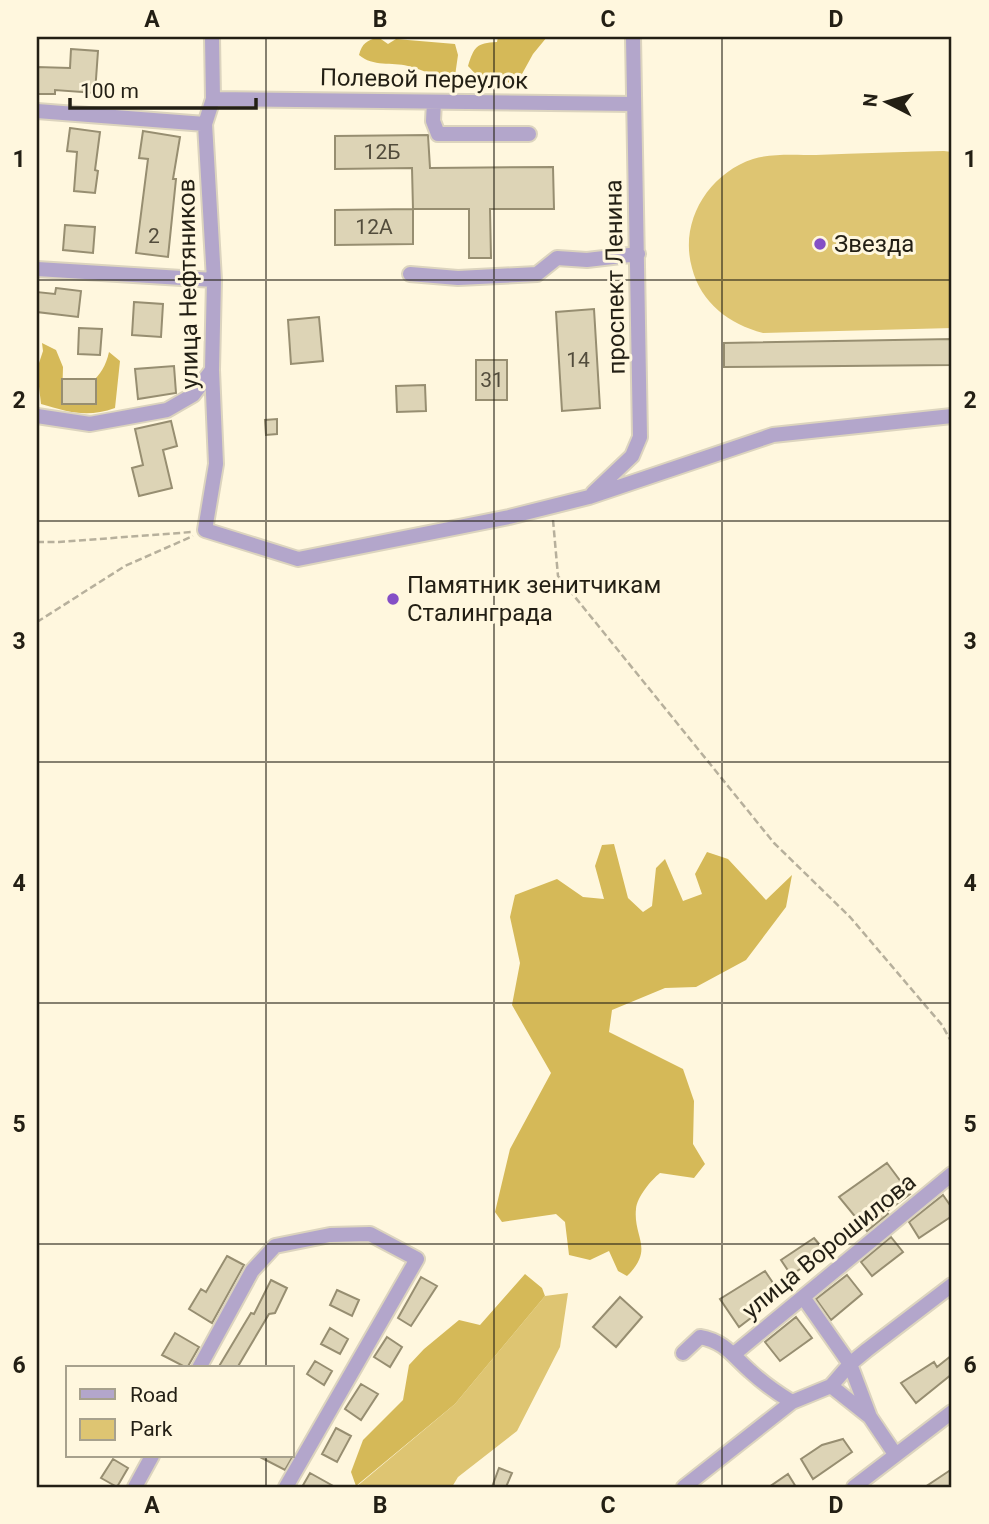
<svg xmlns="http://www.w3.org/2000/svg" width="989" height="1524" font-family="Roboto,sans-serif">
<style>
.green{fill:#dec572}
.forest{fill:#d5b958}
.building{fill:#ddd4b6;stroke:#978e71;stroke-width:2}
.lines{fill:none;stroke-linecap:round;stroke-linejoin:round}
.minor-casing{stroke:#dcd4be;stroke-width:18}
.path{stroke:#b7b09c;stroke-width:2.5;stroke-dasharray:7 3.5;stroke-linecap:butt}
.minor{stroke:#b3a6cb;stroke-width:14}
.grid{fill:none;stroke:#231f14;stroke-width:2;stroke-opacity:0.55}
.poi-dot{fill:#844fc6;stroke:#fff7de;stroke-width:2.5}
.labels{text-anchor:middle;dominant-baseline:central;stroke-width:6;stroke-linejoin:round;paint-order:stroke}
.number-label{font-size:21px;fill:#524c3c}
.street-label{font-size:24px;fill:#231f14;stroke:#fff7de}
.poi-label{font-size:24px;fill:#231f14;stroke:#fff7de;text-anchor:start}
.neatline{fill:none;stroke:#231f14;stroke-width:2.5}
.grid-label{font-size:23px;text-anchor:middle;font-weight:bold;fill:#231f14}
</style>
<rect width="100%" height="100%" fill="#fff7de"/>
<!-- green -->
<path class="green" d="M944 151 952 152V328L763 333C729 324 701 303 692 268 679 222 708 174 753 159 773 153 796 155 816 155 859 153 901 152 944 151Z
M568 1293 560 1347 517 1431 458 1477 452 1487H356L455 1404 545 1296Z"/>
<!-- forest -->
<path class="forest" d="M378 37 388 44 396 39 455 44 458 55 455 76 446 81C433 76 422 69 408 66 392 62 373 67 359 55 362 43 367 41 378 37Z
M498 37H547L533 54 517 83 482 81 468 66C474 47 476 43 497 42Z
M42 343 56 350 63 367 62 404C85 387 103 380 109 352L120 361 115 408C87 418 68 412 41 404L37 369 43 351Z
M614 844 628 898 643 912 652 906 656 868 665 859 683 901 702 894 695 874 707 852 728 859 766 900 792 875 786 907 746 960 696 987 665 988 612 1010 609 1032 683 1069 694 1101 693 1144 705 1164 694 1178 660 1173C651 1180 637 1197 636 1209 633 1237 655 1249 627 1276L618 1271 609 1251 590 1260 569 1255 565 1222 556 1214 502 1222 495 1212 510 1149 551 1073 512 1005 520 963 510 917 515 895 557 879 583 897 604 899 595 866 602 845Z
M525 1274 542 1288 545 1296 455 1404 356 1486 351 1472 363 1440 403 1400 409 1365 424 1349 459 1320 480 1325Z"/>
<!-- building -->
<path class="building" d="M71 49 98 51 95 93 55 90V94H37V67L70 68Z
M70 128 100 132 95 170 98 171 95 193 74 191 77 152 67 151Z
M143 131 180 137 173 179H176L168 257 136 253 148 159 139 158Z
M428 135 430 168 553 167 554 209H490L491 258H469V209H413L412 168 335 169V136Z
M413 209V244L335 245V210Z
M65 225 95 227 93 253 63 250Z
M56 288 81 291 78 317 37 312V292L55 294Z
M134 302 163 304 161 337 132 335Z
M594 309 600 408 562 411 556 312Z
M319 317 323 361 291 364 288 320Z
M79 328 102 329 100 355 78 354Z
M952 339V365L724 367V343Z
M476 360H507V400H476Z
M174 366 176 393 138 399 135 369Z
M62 379H96V404H62Z
M425 385 426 411 397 412 396 386Z
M277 419V434L266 435 265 420Z
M171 421 177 446 163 450 172 488 139 496 132 468 143 465 135 429Z
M887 1163 910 1194 886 1212 888 1214 867 1231 839 1197Z
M943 1195 952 1208V1216L919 1238 909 1222Z
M891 1237 903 1252 872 1276 861 1262Z
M814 1238 829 1256 811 1262 791 1275 781 1260Z
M227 1256 244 1265 212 1323 189 1309 201 1289 206 1292Z
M765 1271 781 1295 739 1327 720 1299Z
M847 1275 862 1294 831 1320 816 1299Z
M421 1277 437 1286 411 1326 398 1318Z
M271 1280 287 1288 275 1313 269 1314 237 1368H218L251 1313 254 1314Z
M337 1290 359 1300 352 1316 330 1305Z
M620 1297 642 1317 616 1347 593 1327Z
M796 1317 812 1338 780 1361 765 1342Z
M330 1328 348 1339 340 1354 321 1344Z
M175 1333 199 1347 187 1368 162 1355Z
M387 1337 402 1347 390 1367 374 1357Z
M952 1355V1374L916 1403 901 1383 934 1362 937 1367Z
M315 1361 332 1371 324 1385 307 1374Z
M361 1384 378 1394 361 1420 345 1409Z
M336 1428 351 1436 337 1462 322 1454Z
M843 1439 852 1452 813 1479 801 1459 822 1445Z
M258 1456H293L285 1470Z
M113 1459 128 1468 117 1487 101 1478Z
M499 1468 512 1473 506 1487H492Z
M952 1469V1487H925Z
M310 1473 335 1487H302Z
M788 1474 796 1487H769Z"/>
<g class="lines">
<!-- minor casing -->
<g class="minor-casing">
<path id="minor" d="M212 37 213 99 205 124 214 280 212 370 216 464 205 530 298 559 509 517 589 497 773 435 952 416
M213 99 634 104
M434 102 433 121 438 134H529
M37 111 205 124
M37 269 214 280
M410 274 458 278 537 274 557 258 587 260 638 254
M37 416 90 424 167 410 193 395 212 370
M593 493 632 456 640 437 633 37
M803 1297 850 1364 870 1417
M683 1353 700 1337C724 1341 733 1356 750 1371 763 1383 777 1393 792 1402
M734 1354 952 1174
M199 1368 252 1271 275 1246 330 1235 370 1234 417 1259 286 1487
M831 1386 870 1417 895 1454
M135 1487 152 1456
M684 1487 792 1402 831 1386 850 1364 867 1350 952 1285
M854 1487 952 1412"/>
</g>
<!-- path -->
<path class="path" d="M553 520 558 576 774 843 850 917 942 1025 952 1043
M37 542H59L192 532
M37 622 125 566 193 536"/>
<!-- minor -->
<use href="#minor" class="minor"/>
</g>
<!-- grid -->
<path class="grid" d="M266 37V1368M494 37V1487M722 37V1487M37 280H952M37 521H952M37 762H952M37 1003H952M37 1244H952M266 1456V1487"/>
<!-- markers -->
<g class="poi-dot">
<circle cx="820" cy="244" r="7"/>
<circle cx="393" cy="599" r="7"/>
</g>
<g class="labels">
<!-- number labels -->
<g class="number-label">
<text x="382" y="152">12Б</text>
<text x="374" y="227">12А</text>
<text x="154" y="236">2</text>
<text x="578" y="360">14</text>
<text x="492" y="380">31</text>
</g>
<!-- street labels -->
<g class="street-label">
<text transform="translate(424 79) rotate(1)">Полевой переулок</text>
<text transform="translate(615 277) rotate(-91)">проспект Ленина</text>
<text transform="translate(188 284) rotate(-91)">улица Нефтяников</text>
<text transform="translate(829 1246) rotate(-39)">улица Ворошилова</text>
</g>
<!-- poi labels -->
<g class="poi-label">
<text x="834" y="244">Звезда</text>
<text x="407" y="585">Памятник зенитчикам<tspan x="407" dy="28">Сталинграда</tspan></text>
</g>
</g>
<!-- border -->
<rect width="989" height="1524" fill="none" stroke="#fff7de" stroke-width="77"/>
<!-- legend -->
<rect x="66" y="1366" width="228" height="91" fill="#fff7de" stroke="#a7a18d" stroke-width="2"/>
<rect x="80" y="1389" width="35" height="10" fill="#b3a6cb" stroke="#a7a18d" stroke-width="2"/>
<text x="130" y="1402" font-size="21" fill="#231f14">Road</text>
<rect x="80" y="1419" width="35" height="21" fill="#dec572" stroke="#a7a18d" stroke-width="2"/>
<text x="130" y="1436" font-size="21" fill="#231f14">Park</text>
<!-- north arrow -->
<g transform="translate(887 102) rotate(276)" stroke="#fff7de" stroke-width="5" paint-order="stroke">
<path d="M0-5L12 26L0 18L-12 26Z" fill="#231f14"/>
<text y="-10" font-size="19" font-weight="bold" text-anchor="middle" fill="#231f14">N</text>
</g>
<!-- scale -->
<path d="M70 98v10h186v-10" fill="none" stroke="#231f14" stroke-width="3.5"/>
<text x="80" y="98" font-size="21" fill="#231f14" stroke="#fff7de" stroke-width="5" paint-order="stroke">100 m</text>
<rect x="38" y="38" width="912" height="1448" class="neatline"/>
<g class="grid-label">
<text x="152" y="27">A</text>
<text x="380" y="27">B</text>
<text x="608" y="27">C</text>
<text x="836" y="27">D</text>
<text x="19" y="167">1</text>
<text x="970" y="167">1</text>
<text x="19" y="408">2</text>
<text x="970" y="408">2</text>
<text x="19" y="649">3</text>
<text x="970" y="649">3</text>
<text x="19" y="891">4</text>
<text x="970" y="891">4</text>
<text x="19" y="1132">5</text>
<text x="970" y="1132">5</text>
<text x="19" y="1373">6</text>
<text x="970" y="1373">6</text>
<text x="152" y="1513">A</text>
<text x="380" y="1513">B</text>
<text x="608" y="1513">C</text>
<text x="836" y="1513">D</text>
</g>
</svg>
